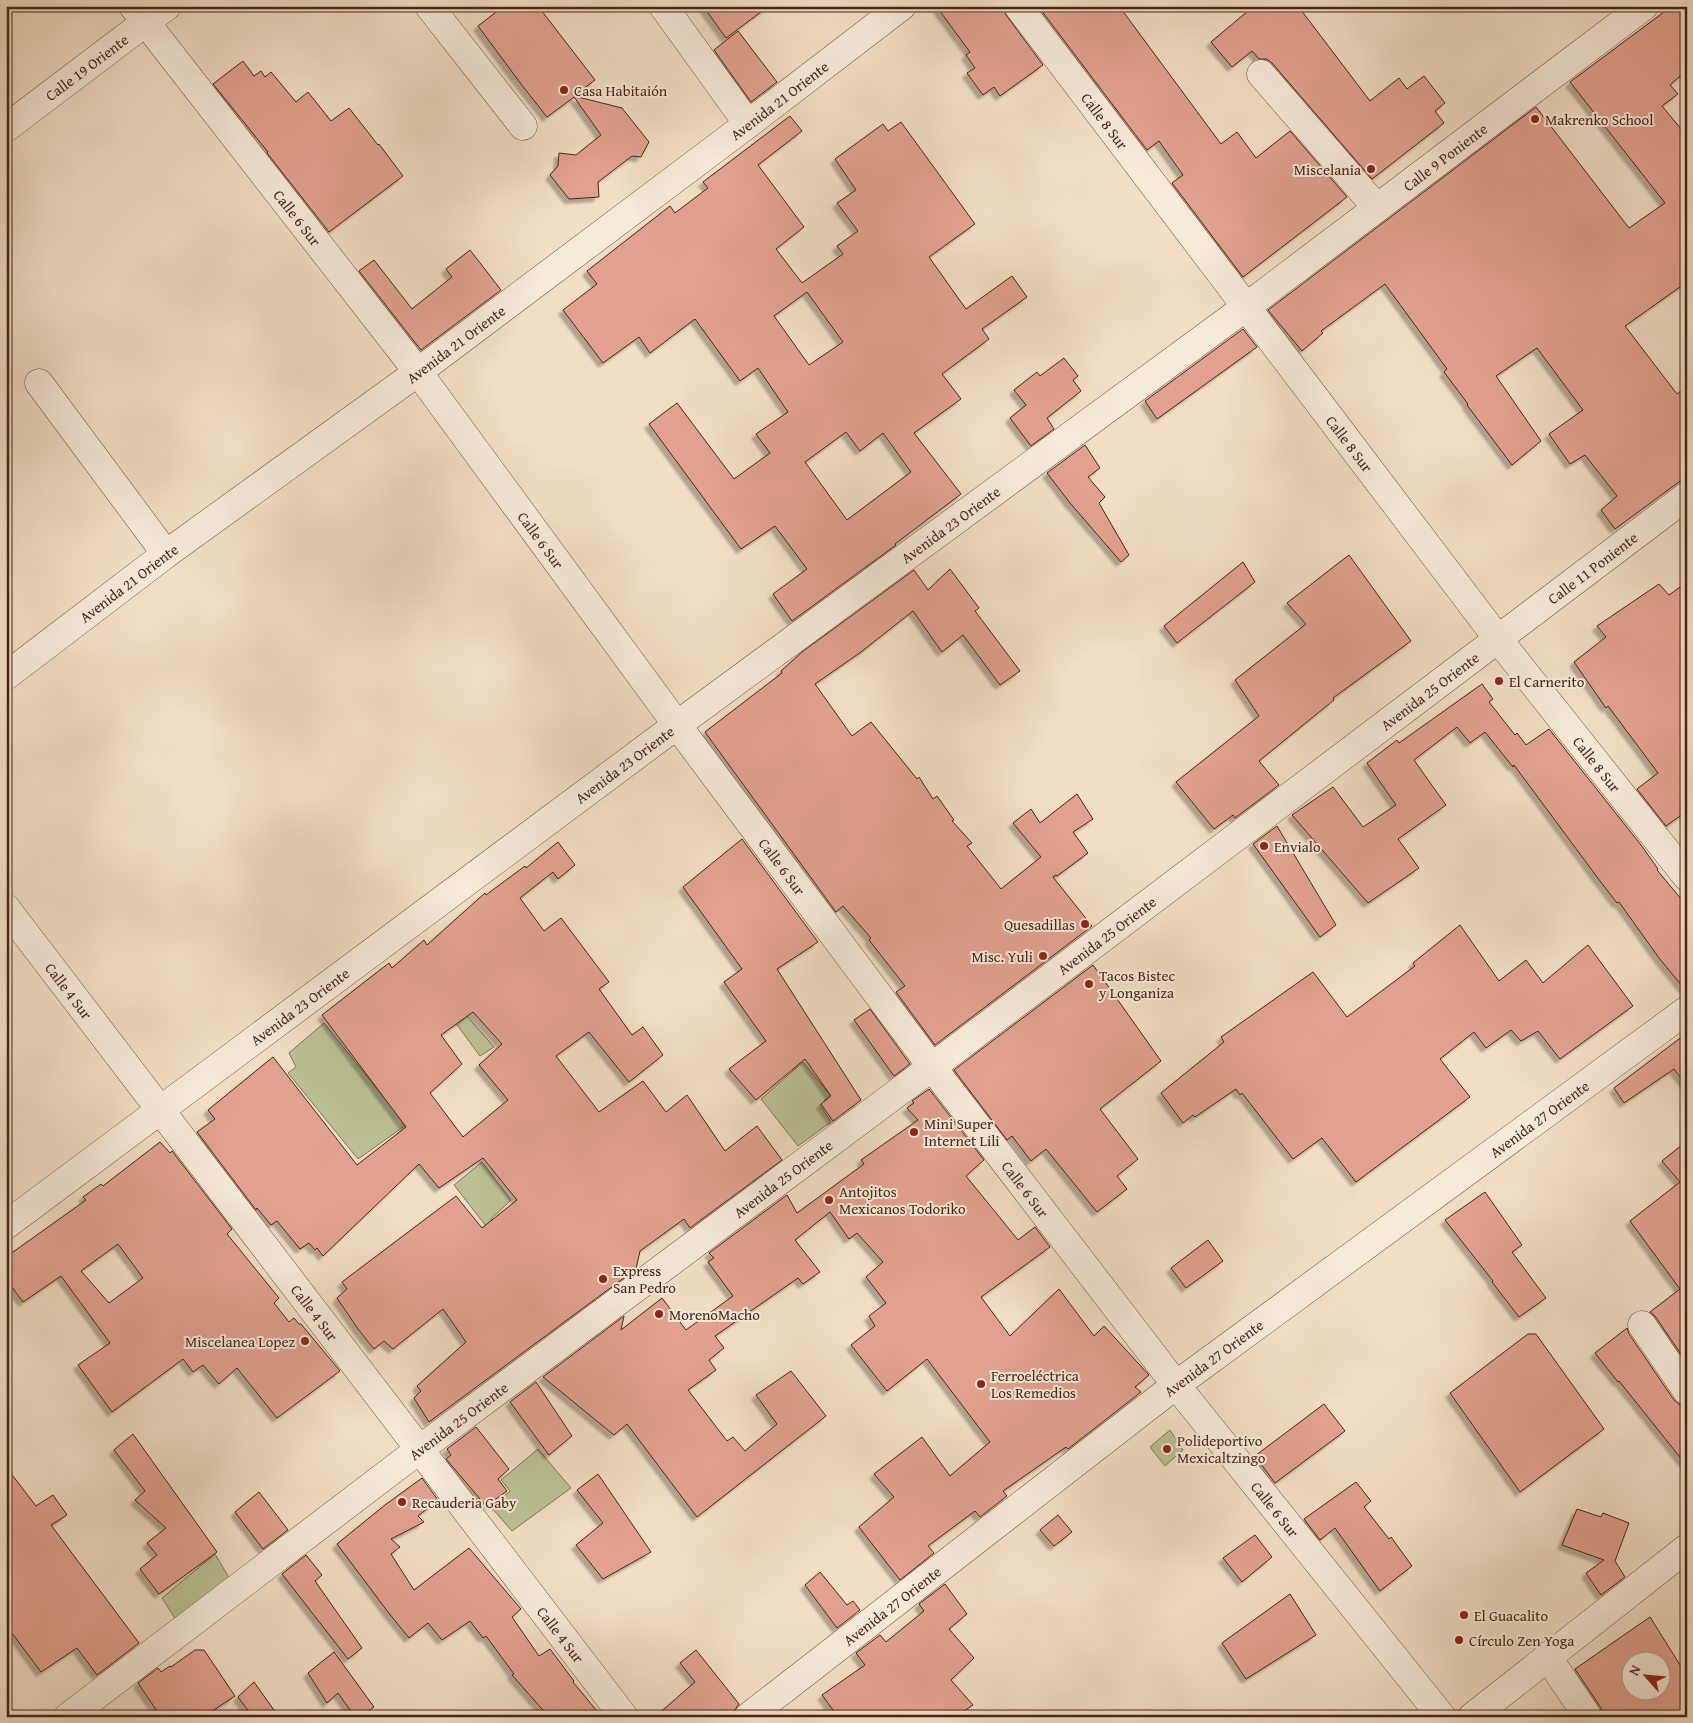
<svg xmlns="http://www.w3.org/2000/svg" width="1693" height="1723" font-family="'Gentium Book Plus',serif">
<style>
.green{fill:#bbc194;stroke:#827356}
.building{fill:#e1a18e;stroke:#482517;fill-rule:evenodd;filter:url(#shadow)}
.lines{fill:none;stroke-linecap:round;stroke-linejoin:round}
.street-casing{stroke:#725342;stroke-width:29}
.street{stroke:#f6ead9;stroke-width:28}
.poi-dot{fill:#8f2418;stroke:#f6ead9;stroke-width:2}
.labels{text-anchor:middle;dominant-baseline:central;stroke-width:4;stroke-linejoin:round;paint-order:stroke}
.street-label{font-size:15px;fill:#482517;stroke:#f6ead9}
.poi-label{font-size:15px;fill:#482517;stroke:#f6ead9;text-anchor:start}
</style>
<defs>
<filter id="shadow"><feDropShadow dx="-4.5" dy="4.5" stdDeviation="1" flood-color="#0004"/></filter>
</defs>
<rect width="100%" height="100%" fill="#f1dec4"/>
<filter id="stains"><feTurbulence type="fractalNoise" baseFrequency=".004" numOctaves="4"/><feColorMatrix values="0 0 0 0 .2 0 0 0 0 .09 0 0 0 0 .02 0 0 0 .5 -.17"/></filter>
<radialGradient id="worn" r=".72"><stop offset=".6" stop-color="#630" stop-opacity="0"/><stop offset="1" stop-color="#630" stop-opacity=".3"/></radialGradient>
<!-- green -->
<path class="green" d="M461 1009 494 1047 480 1056 452 1018Z
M324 1023 406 1125 358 1159 288 1073 296 1067 289 1053Z
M803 1062 830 1095 820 1105 831 1122 798 1146 761 1099Z
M482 1162 511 1200 491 1219 499 1231 493 1235 454 1185Z
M1170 1430 1183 1450 1165 1466 1150 1447Z
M538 1449 571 1488 512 1531 491 1507 510 1491 501 1480Z
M215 1554 231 1581 178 1623 162 1598Z"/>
<!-- building -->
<path class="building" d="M504 6H538L595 80 574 96 622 108 649 142 641 157 632 156 598 182 599 197 569 199 550 175 558 166 559 153 576 155 601 135 574 97 547 117 521 84 478 26Z
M703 6H769L726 38Z
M936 6H1003L1006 15 1043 65 1000 96 994 87 983 95 967 73 975 68 966 55 970 52Z
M1038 6H1119L1221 144 1237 132 1256 158 1290 131 1347 197 1243 277 1172 183 1183 175 1159 141 1147 150Z
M1254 6H1298L1370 101 1399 78 1407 89 1424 76 1445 103 1435 111 1444 123 1372 179 1272 63 1267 59H1259L1252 51 1232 67 1211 42Z
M1672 6H1687V70L1670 85 1678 94 1662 106 1687 136V282L1625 326 1677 394 1687 387V476L1615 529 1601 510 1617 496 1585 455 1570 464 1549 434 1583 410 1537 348 1496 376 1541 441 1512 465 1467 405 1468 404 1444 372 1447 369 1385 284 1321 331 1323 333 1302 351 1268 310 1536 107 1629 228 1665 203 1570 82Z
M738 31 777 82 751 102 714 50Z
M243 61 254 76 261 71 265 77 271 72 296 102 308 92 331 121 349 108 378 145 379 144 403 176 329 232 267 153 268 152 213 84Z
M790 116 802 131 758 165 804 227 776 249 802 283 843 254 837 246 858 231 837 203 856 190 835 159 883 124 888 131 901 122 975 224 929 257 966 309 1012 276 1027 297 982 329 989 339 942 374 961 399 914 433 961 494 895 544 896 545 792 621 773 594 807 569 775 526 741 549 649 424 677 403 734 479 770 453 756 434 788 412 758 368 740 381 695 319 650 353 639 337 603 363 563 310 597 284 587 271 670 206 675 213 708 188 703 182ZM807 292 843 342 809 365 774 316ZM846 432 860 451 883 433 911 472 847 520 805 462Z
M470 250 501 290 421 350 359 271 374 260 412 309 452 277 446 269Z
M1243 329 1257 347 1157 419 1145 401Z
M1064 358 1078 376 1073 380 1081 391 1047 418 1054 429 1031 446 1010 418 1026 405 1014 390 1037 372 1040 376Z
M1085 445 1100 468 1088 477 1105 497 1099 503 1129 555 1121 562 1070 503 1047 473Z
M1349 555 1411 641 1333 698 1334 700 1259 761 1279 785 1235 818 1233 815 1214 829 1176 782 1259 716 1235 680 1306 624 1287 603Z
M1243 562 1255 582 1177 643 1164 626Z
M950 569 979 608 975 611 1020 671 1000 685 963 635 942 652 913 611 861 652 815 684 852 736 871 722 917 779 919 777 933 799 937 796 954 820 952 821 972 843 967 846 1001 889 1041 857 1013 823 1031 809 1040 823 1077 794 1093 819 1073 832 1088 853 1057 876 1056 875 1053 877 1092 926 935 1045 896 992 905 986 869 940 871 938 843 906 836 912 705 732 782 673 781 671 802 652 914 570 928 590Z
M1687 582V811L1666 826 1637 789 1658 773 1608 706 1606 708 1574 662 1606 637 1597 626 1659 584 1669 595Z
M1482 684 1493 699 1489 702 1515 735 1517 733 1526 745 1549 729 1641 845 1658 869 1657 870 1687 906V992L1659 958 1619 902 1617 903 1600 881 1514 765 1513 767 1485 732 1470 743 1457 727 1414 760 1446 805 1398 839 1419 868 1368 903 1292 815 1333 787 1363 827 1396 805 1367 763 1397 740 1399 743Z
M1277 826 1336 925 1320 937 1253 844Z
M742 839 818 942 777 969 861 1100 833 1121 821 1104 831 1096 805 1059 756 1100 729 1069 766 1041 724 982 742 969 683 887Z
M558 842 575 865 558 879 553 872 520 898 544 931 561 918 609 982 599 989 632 1035 643 1027 663 1055 629 1082 589 1032 556 1056 599 1112 643 1081 666 1112 687 1095 725 1151 757 1126 782 1160 690 1228 684 1219 640 1251 636 1269 429 1422 414 1398 421 1391 417 1386 466 1342 443 1309 393 1349 384 1341 374 1349 358 1329 337 1298 347 1289 342 1282 456 1196 482 1228 517 1200 483 1158 439 1188 419 1164 323 1256 317 1248 315 1250 309 1243 300 1249 277 1221 271 1225 257 1208 256 1210 197 1132 215 1119 208 1110 273 1057 357 1165 406 1127 322 1015 389 963 392 968 424 940 427 945 485 893 486 895 525 866 526 868ZM473 1012 502 1044 479 1065 508 1100 463 1137 430 1093 462 1064 441 1035Z
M1460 925 1499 981 1526 960 1543 983 1588 945 1633 1006 1560 1059 1538 1031 1521 1041 1511 1030 1486 1048 1474 1032 1440 1059 1470 1097 1356 1182 1322 1138 1293 1159 1242 1093 1240 1095 1236 1089 1195 1117 1193 1115 1183 1123 1161 1093 1224 1042 1221 1037 1313 972 1347 1017 1415 966 1413 963Z
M1093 965 1161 1061 1100 1109 1138 1159 1117 1176 1127 1189 1097 1212 1046 1149 1031 1161 1012 1136 1007 1140 954 1070Z
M870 1009 910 1064 894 1076 854 1020Z
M1687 1033V1086L1674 1069 1624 1103 1614 1088Z
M929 1089 984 1160 966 1176 1018 1240 1035 1227 1050 1247 981 1297 1010 1336 1059 1289 1094 1336 1104 1326 1149 1375 1135 1387 1141 1392 1068 1449 1066 1447 1003 1491 1007 1496 980 1517 975 1511 928 1546 934 1553 900 1580 859 1527 894 1497 874 1474 922 1437 950 1476 990 1442 927 1359 887 1391 851 1345 875 1326 869 1316 886 1303 866 1277 883 1262 857 1233 849 1239 830 1212 795 1240 820 1272 803 1284 798 1278 715 1336 724 1348 709 1360 716 1370 688 1390 727 1441 733 1437 745 1451 777 1424 756 1395 791 1371 826 1416 697 1517 627 1424 614 1435 543 1377 624 1316 621 1330 662 1298 686 1330 733 1296 708 1262 714 1258 709 1253 787 1195 797 1213 864 1164 861 1160 918 1120 907 1108 914 1103 912 1101Z
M1687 1141V1363L1655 1316 1650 1312 1680 1289 1630 1221 1680 1182 1662 1161Z
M160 1142 170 1153 172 1151 232 1229 227 1234 279 1298 274 1303 289 1322 294 1318 299 1324H301L340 1371 277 1418 237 1368 219 1384 203 1365 193 1372 183 1359 112 1412 78 1365 110 1343 61 1276 23 1302 6 1279V1257L86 1200 83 1197 101 1184 103 1186ZM118 1244 143 1278 109 1303 81 1271Z
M1485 1192 1522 1245 1512 1252 1546 1298 1519 1317 1492 1282 1493 1281 1445 1220Z
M1208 1240 1223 1261 1186 1288 1171 1268Z
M1627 1328 1629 1334 1674 1400 1680 1405 1687 1406V1466L1619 1381 1618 1382 1595 1353Z
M1528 1334H1536L1604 1429 1520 1492 1450 1393Z
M536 1382 572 1436 549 1455 510 1402Z
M1324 1404 1345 1431 1275 1483 1255 1456Z
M476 1427 509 1469 498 1479 507 1491 486 1506 446 1459 451 1455 447 1449Z
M133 1434 217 1552 159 1594 140 1569 157 1555 147 1543 166 1528 135 1500 145 1491 114 1450Z
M6 1467 36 1506 53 1495 67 1515 51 1525 139 1643 97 1675 77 1648 41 1672 6 1625Z
M598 1474 651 1552 603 1579 576 1545 603 1523 577 1490Z
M422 1478 438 1500 418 1516 424 1522 391 1539 400 1547 391 1554 414 1590 469 1548 521 1609 512 1617 539 1656 550 1649 574 1681 573 1682 602 1717H549L512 1675 514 1674 486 1636 483 1638 470 1621 442 1640 428 1623 409 1638 388 1612 337 1544 385 1505Z
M1356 1482 1371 1501 1364 1507 1389 1539 1391 1537 1412 1566 1380 1591 1335 1528 1320 1540 1304 1519Z
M259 1492 288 1530 263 1549 235 1512Z
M1577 1509 1601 1517 1603 1513 1629 1523 1615 1561 1625 1577 1601 1595 1586 1573 1604 1560 1562 1545Z
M1058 1515 1072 1532 1054 1546 1040 1530Z
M1255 1535 1272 1557 1242 1582 1223 1558Z
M306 1555 322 1575 315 1581 362 1648 348 1659 282 1574Z
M820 1572 847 1605 853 1601 860 1610 837 1628 805 1585Z
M945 1584 967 1614 949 1629 974 1658 951 1680 973 1705 955 1717H838L822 1695 865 1665 856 1653 880 1635 886 1642 924 1611 919 1604Z
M1290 1594 1316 1635 1246 1679 1222 1643Z
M1650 1617 1687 1676V1717H1604L1601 1708 1575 1669ZM1630 1660H1660V1690H1630Z
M195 1650H204L235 1696 203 1717H161L138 1683 158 1668 161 1672 170 1666 171 1667Z
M696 1650 739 1704 734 1711 733 1717H655L695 1682 680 1663Z
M334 1652 374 1707 360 1717H355L338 1693 327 1703 308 1673Z
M254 1682 279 1717H253L238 1697Z"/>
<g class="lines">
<!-- street casing -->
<g class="street-casing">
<g id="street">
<path id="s1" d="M133 6 418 372 677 725 932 1067 1176 1385 1442 1717"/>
<path d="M429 6 523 126"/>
<path d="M663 6 748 124"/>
<path id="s2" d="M1018 6 1498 639 1687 877"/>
<path d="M1261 74 1377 208"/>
<path id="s3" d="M6 128 167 6"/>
<path d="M39 383 166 554"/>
<path id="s4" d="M6 676 166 554 418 372 748 124 902 6"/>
<path id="s5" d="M6 908 624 1717"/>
<path id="s6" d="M6 1225 677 725 1246 307 1644 6"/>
<path d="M1642 1325 1687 1391"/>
<path d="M1547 1656 1588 1717"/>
<path id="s7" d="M68 1717 420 1449 932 1067 1687 496"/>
<path id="s8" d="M748 1717 1176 1385 1687 1010"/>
<path d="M1472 1717 1687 1548"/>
</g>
</g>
<!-- street -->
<use href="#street" class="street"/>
</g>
<!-- markers -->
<g class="poi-dot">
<circle cx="564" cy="90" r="5"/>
<circle cx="1535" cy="119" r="5"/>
<circle cx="1371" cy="169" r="5"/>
<circle cx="1499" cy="681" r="5"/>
<circle cx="1264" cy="846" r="5"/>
<circle cx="1085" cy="924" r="5"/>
<circle cx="1043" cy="956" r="5"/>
<circle cx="1089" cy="984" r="5"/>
<circle cx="914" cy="1132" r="5"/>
<circle cx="829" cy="1200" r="5"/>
<circle cx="603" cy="1279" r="5"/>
<circle cx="659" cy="1314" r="5"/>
<circle cx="305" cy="1341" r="5"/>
<circle cx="981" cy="1384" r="5"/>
<circle cx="1167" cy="1449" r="5"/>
<circle cx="402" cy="1502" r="5"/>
<circle cx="1464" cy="1615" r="5"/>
<circle cx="1459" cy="1640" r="5"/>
</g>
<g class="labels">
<!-- street labels -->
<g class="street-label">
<text stroke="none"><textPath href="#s3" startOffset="101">Calle 19 Oriente</textPath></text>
<text stroke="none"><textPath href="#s4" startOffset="964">Avenida 21 Oriente</textPath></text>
<text stroke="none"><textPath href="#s2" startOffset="144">Calle 8 Sur</textPath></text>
<text stroke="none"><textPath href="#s6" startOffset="1792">Calle 9 Poniente</textPath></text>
<text stroke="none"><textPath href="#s1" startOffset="268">Calle 6 Sur</textPath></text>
<text stroke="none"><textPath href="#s4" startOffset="559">Avenida 21 Oriente</textPath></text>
<text stroke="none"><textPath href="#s2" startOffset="549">Calle 8 Sur</textPath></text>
<text stroke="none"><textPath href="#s6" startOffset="1176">Avenida 23 Oriente</textPath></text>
<text stroke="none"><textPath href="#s1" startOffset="672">Calle 6 Sur</textPath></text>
<text stroke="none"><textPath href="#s7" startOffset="1909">Calle 11 Poniente</textPath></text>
<text stroke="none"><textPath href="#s4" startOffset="154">Avenida 21 Oriente</textPath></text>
<text stroke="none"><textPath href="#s7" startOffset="1705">Avenida 25 Oriente</textPath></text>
<text stroke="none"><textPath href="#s6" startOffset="771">Avenida 23 Oriente</textPath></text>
<text stroke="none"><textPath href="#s2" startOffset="954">Calle 8 Sur</textPath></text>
<text stroke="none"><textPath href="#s1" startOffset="1078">Calle 6 Sur</textPath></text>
<text stroke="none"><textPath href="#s7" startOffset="1300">Avenida 25 Oriente</textPath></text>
<text stroke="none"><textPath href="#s5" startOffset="104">Calle 4 Sur</textPath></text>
<text stroke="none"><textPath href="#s6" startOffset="366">Avenida 23 Oriente</textPath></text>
<text stroke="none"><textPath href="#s8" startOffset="992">Avenida 27 Oriente</textPath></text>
<text stroke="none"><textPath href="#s7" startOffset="895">Avenida 25 Oriente</textPath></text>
<text stroke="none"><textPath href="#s1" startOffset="1482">Calle 6 Sur</textPath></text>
<text stroke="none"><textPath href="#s5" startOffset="509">Calle 4 Sur</textPath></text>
<text stroke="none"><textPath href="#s8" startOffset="588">Avenida 27 Oriente</textPath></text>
<text stroke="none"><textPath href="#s7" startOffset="490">Avenida 25 Oriente</textPath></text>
<text stroke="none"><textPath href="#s1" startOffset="1888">Calle 6 Sur</textPath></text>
<text stroke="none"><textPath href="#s8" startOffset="182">Avenida 27 Oriente</textPath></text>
<text stroke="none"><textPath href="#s5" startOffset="914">Calle 4 Sur</textPath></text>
</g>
<!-- poi labels -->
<g class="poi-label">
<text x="574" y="90">Casa Habitaión</text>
<text x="1545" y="119">Makrenko School</text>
<text x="1361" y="169" text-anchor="end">Miscelania</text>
<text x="1509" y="681">El Carnerito</text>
<text x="1274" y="846">Envialo</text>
<text x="1075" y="924" text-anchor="end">Quesadillas</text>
<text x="1033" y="956" text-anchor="end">Misc. Yuli</text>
<text x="1099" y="975">Tacos Bistec<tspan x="1099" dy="17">y Longaniza</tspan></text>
<text x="924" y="1123">Mini Super<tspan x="924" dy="17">Internet Lili</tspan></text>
<text x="839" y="1191">Antojitos<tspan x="839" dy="17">Mexicanos Todoriko</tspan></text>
<text x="613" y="1270">Express<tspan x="613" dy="17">San Pedro</tspan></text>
<text x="669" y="1314">MorenoMacho</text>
<text x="295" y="1341" text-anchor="end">Miscelanea Lopez</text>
<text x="991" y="1375">Ferroeléctrica<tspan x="991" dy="17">Los Remedios</tspan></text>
<text x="1177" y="1440">Polideportivo<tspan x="1177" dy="17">Mexicaltzingo</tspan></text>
<text x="412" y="1502">Recauderia Gaby</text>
<text x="1474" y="1615">El Guacalito</text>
<text x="1469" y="1640">Círculo Zen Yoga</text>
</g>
</g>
<!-- margin -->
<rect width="1693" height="1723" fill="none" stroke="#f1dec4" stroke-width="25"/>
<rect x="8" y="8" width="1678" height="1708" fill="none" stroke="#482517" stroke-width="2.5"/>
<rect x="12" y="12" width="1668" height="1698" fill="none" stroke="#482517"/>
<!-- north arrow -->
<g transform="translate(1646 1676) rotate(297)"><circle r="24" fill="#f6ead9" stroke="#b09b8b"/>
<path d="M0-4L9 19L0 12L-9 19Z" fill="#8f2418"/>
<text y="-8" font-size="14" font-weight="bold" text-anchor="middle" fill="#482517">N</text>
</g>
<rect width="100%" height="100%" filter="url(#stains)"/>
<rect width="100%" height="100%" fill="url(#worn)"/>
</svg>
